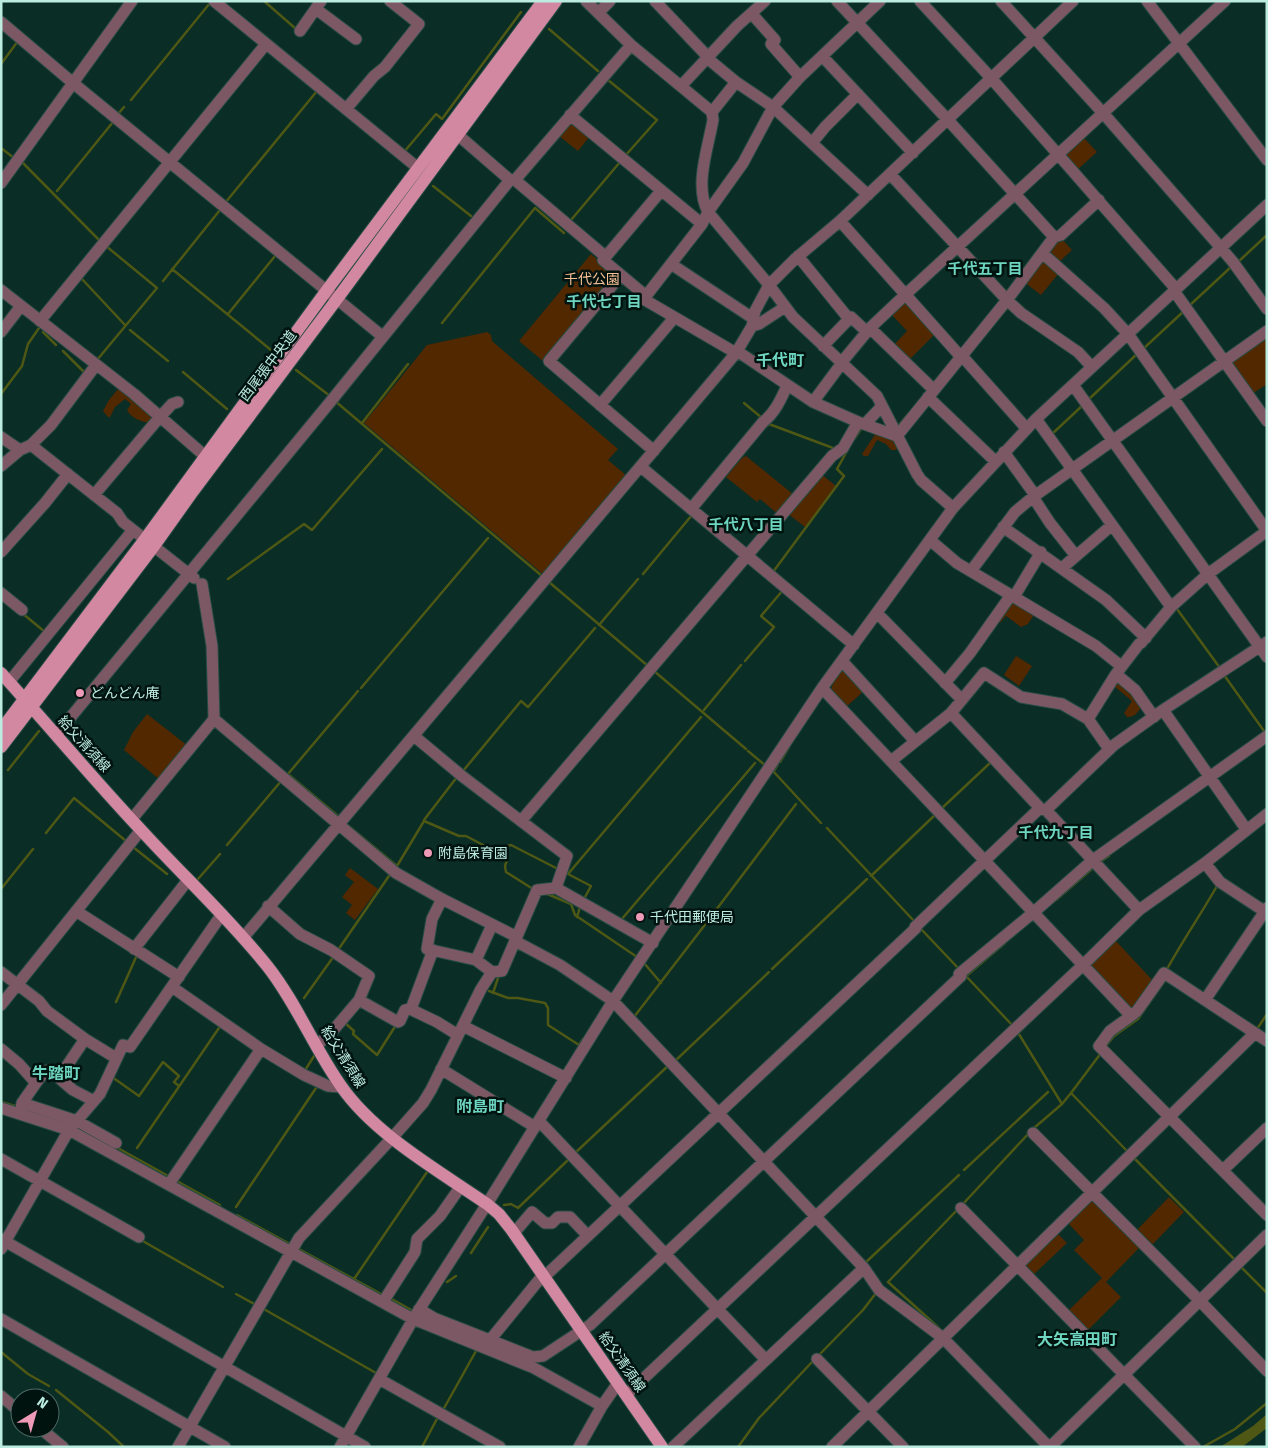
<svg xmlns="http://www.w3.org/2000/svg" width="1268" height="1448" font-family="'Fira Sans','Noto Sans JP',sans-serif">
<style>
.green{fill:#522800}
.water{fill:#4e5814}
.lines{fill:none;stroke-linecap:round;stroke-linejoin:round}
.stream{stroke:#4e5814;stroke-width:2.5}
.minor-casing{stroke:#264c44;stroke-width:13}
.major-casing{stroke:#264c44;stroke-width:14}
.minor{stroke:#7c5864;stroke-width:11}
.major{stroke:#d288a1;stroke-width:12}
.poi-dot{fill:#ef9ab7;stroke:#00130f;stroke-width:2}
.labels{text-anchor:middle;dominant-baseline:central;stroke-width:5;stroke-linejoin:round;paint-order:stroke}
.park-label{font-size:14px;fill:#f9c096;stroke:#00130f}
.street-label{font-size:14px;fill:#bcece0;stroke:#00130f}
.poi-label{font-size:14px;fill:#bcece0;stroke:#00130f;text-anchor:start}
.neighbourhood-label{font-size:15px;font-weight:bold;fill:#6ed6c0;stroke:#00130f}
.quarter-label{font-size:16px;font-weight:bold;fill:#6ed6c0;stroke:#00130f}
</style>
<rect width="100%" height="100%" fill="#0a2d26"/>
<!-- green -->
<path class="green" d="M574 123 590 136 578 151 559 136 569 124Z
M1082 136 1097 152 1077 170 1065 157 1066 151Z
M1061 238 1072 250 1058 263 1049 255V249Z
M591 254 613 273V278L543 361 519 341Z
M1045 260 1059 273 1041 295 1024 282 1040 261Z
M902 303H908L935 334 908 361 893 346 907 331 891 314Z
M487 332 491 335 492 341 618 449 608 460 627 476 544 575 364 423 427 345Z
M1267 335V384L1252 394 1231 365 1232 359Z
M119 388 154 418 152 423C143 423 131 418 127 410L131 404 125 399 115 407 110 417H108L103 411 109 400Z
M876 433 891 438 898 447 896 450H891L886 444 877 440 868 456H864L862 454Z
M746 456 794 495 778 514 760 499 757 502 726 477 742 458Z
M821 474 836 486 805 527 787 513Z
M1011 599 1035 613 1028 624 1021 627 1006 616 1000 623 996 620Z
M1016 656 1032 666 1019 686 1004 675Z
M845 669 865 690 845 708 830 693C832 684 837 673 845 669Z
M1116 678 1132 690 1142 704C1140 711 1134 718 1127 717L1124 713 1132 701 1114 686 1105 697 1104 705 1099 710H1095Z
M147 714 188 746 160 780 124 750 133 732Z
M350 868 378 889 355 920 346 913 352 905 342 897 354 882 345 875Z
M1115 940 1154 982 1135 1009 1130 1008 1090 967 1091 962Z
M1169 1197 1184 1212 1150 1247 1135 1232Z
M1089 1200H1094L1140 1247 1106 1282 1121 1297 1086 1332 1067 1312 1102 1278 1074 1250 1084 1240 1067 1222Z
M1056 1232 1067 1243 1032 1276 1024 1269 1025 1263Z"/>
<!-- water -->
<path class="water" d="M1267 1414V1428L1242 1447H1220L1253 1426Z"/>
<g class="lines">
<!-- stream -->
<path class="stream" d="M264 1 296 29
M549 29 598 71
M1 64 18 41
M608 80 657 120 625 156
M131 100 210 3
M118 114 124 107
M1 148 14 158
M404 152 436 114 442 119 521 12
M21 161 100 241
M433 186 471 216
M57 191 113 122
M225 203 317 91
M571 220 620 162
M1238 262 1267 235
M172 269 271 350
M81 278 125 325
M163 281 220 210
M1189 306 1231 267 1229 265
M228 314 275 256
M442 323 535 208 564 233
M130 330 168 361
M43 332 56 345
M1143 349 1184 311
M63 351 85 373
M97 360 157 288 106 246
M296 370 330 396
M183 372 227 409
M1 394 22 366 28 344 39 328
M1088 400 1137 354
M335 401 542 576
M744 403 762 418
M362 423 408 364
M899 425 908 414
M767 426 769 424 833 448
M1052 434 1083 405
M855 438 861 429
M773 572 844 476 837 469 847 451
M643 574 692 515
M228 579 304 524 312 530 382 449
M549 582 648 666
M1177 609 1220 668
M22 613 45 632
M599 625 638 579
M745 661 774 627 761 616 783 590
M654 671 746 749
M1224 675 1264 731
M361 688 488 538
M704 710 741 665
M748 751 766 766
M780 762 789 747
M8 770 39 731
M463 771 521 701 528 707 595 628
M773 771 821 823
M774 771 778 764
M941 809 991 762
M338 816 288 774 358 691
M424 820 457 777
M345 823 397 866 424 821 459 836H466L502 855 507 860 505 866 506 872 533 889
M827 828 914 921
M46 833 74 798 126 841
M227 845 282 780
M133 847 167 874
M502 854 507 846 511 845 558 869
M1100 862 1109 856
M568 874 701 717
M568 874 591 886 584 899 585 900
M871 876 936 814
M198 879 220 854
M1 889 33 849
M545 893 571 904 575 915 637 957 636 958
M1056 900 1093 868
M716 910 796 804
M577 917 580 907
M621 920 755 763
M921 929 959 969
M338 950 391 873
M644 963 661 983
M772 969 867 879
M1169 970 1167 969C1183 940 1201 914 1217 886
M966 976 1012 1025
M965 977 1005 943
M489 991 508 998H518L545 1003 548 1008V1025L579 1045 583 1039
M493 993 499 975
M304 998 334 956
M116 1002 137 955
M634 1017 714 913
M344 1022 354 1031 353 1034 377 1055 396 1025
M1257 1029 1267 1014
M1017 1031 1062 1104 1071 1093 1127 1151
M1106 1046 1114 1036 1138 1019 1166 979
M675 1061 769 972
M304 1072 314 1056
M112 1077 139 1096 163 1062 179 1076 174 1082 179 1086
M1071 1093 1101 1053
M1 1102 19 1107
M1034 1128 1062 1104
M116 1147 170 1177
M137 1148 221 1025
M575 1153 669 1065
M1134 1158 1235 1260
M964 1170 1048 1092
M175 1180 220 1205
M504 1205 511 1204 518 1208 569 1159
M962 1205 1030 1132
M236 1207 318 1085
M237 1215 290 1244
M141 1240 223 1287
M297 1248 383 1295
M471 1253 488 1227
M865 1263 959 1175
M1241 1267 1267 1293
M354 1279 427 1172
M447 1282 456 1276
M236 1294 256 1305
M390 1298 413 1311
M262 1308 376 1373
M939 1328 888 1282 958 1209
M1 1352 28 1374 49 1386
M819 1355 863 1310 876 1293
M56 1390 108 1432 124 1447
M443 1410 476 1351
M422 1447 439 1415
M738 1447 759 1418 813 1361
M1203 1447 1235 1429 1267 1403"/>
<!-- minor casing -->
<g class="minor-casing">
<path id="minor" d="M214 1 418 168
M586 1 631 45 712 112 713 120C708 148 694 186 708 212L769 285 793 317 877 396 917 474 921 480 953 508
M655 1 708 57
M837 1 948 120 1054 237 1007 300 897 436
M920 1 991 78 1176 289
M1001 1 1103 113 1221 248 1233 262 1267 309
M1147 1 1267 160
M316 9 356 39
M598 13 610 1
M752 14 775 40 771 44 800 77
M1 22 73 83 382 336
M300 31 321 1
M822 56 913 153
M707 58 736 82 773 107 868 195
M681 86 737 26 765 1
M346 109 374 76 385 67 419 24 390 1
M712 112 736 82
M570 115 702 224
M458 135 510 180
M812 143 825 127 858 94
M890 174 1007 300 1021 313 1078 352 1092 367
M515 180 606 257
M1 183 132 1
M661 191 603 260 646 296 645 300 736 353
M840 221 961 357
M1054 237 1061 235 1099 200
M1042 253 1104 308 1128 334
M798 256 849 319
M671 264 754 319
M621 275 549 361 654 451
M1 290 134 394 205 456
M1174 291 1267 421
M646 296 702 224 708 212 743 163 773 107 800 77 880 1
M40 321 266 44
M752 326 759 324 785 307
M870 328 934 390
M1 332 21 306
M1128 334 1267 531
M823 346 851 317 867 332
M737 351 813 402 858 422 897 436
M962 356 1027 429
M841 363 870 328 906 294 1225 1
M1073 385 1267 657
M928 397 995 461
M813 402 842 363
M600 405 674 318
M1036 419 1171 607
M865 424 882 406
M1 437 20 450
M31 445 117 513 123 522 194 578
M1004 452 1035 495
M1 466 20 450 31 445 51 425 96 365
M641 467 854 645
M94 495 159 418 172 404 178 402
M1033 497 1050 523 1076 556
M691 509 763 422C775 413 781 399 787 386
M1003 527 1106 600 1146 638
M930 540 957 563 1096 646 1121 666
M1 552 45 503 68 474
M1062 568 1112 525
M971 571 1015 512 1033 497 1267 331
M1 593 22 610
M1014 597 1041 552
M877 613 962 700
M842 661 915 741
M9 682 133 530
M945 683 970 653 1011 595
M822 688 1131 1016 1137 1011 1164 973 1267 1041
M1163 710 1246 829
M1154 717 1135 690 1116 674 1139 644 1141 643 1171 607 1208 574 1267 531
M214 719 396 873 442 899 517 937
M1088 719 1116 674
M56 735 331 401 510 180H515L631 45
M414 736 462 776 567 856 556 888
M1109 749 1088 719 1062 704 1021 697 984 673 951 713 1040 808 1046 810 1139 910
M891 761 951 713
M1046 810 1114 745 1163 710 1267 642
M132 819 214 719 212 646 202 584
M521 821 832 456 843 448 858 422
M1205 863 1220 882 1267 913
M442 899 432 919 427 949 476 960 492 972
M268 906 300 934 331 950 369 976 359 1000 330 1034 317 1045
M76 911 179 977
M915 927 1040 808
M243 938 736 353 752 326 755 311 769 285 795 259 840 221 1073 1
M515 941 560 965 613 1001 864 1268 879 1290 943 1338 1049 1447
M134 949 188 880
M476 960 492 925
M1 972 39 1001 47 1011 85 1039 116 1058
M959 974 1034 912 1093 860 1267 736
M172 987 261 1049 304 1075 328 1086 341 1087
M359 1000 398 1022 400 1021 405 1010 410 1009 437 1022 458 1035
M1205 1000 1267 908
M1 1005 141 830
M411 1009 433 950
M1131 1016 1110 1031 1099 1046 1267 1215
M463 1026 566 1078
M1 1049 19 1064 36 1083 22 1103 21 1109
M441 1069 535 1127
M60 1076 85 1039
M36 1083 45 1071 49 1070 60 1076 59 1078 73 1090 94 1101
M22 1103 77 1121 116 1143
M1 1108 69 1130 413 1319 534 1368 602 1406
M539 1121 766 1360
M1033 1133 1200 1301 1267 1371
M1 1159 139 1237
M1223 1170 1267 1128
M169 1184 261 1049
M961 1208 1195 1447
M514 1233 532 1212 545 1223H552L558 1217H570L588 1236
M1 1239 365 1447
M1 1249 69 1130 100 1094 123 1045 130 1047 222 914
M544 1277 916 928
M383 1302 415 1252 417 1239 440 1216 461 1186
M419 1309 434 1318 533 1357 543 1356 590 1325 961 976
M1 1319 225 1447
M487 1346 490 1340 543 1275
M817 1359 903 1447
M379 1379 500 1447
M626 1395 1083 965 1139 910 1205 863 1267 814
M1 1396 20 1412
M40 1428 63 1447
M178 1447 299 1238 392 1138 423 1103 431 1090 481 989 492 972 502 971 537 890 556 888 653 943
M340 1447 415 1316 487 1204 613 1001 822 688 953 508 1036 419 1267 205
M579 1447 602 1406 618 1383
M673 1447 864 1268
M832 1447 1255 1033
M1050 1447 1267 1235"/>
</g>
<!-- major casing -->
<g class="major-casing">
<path id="major" d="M1 673C49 726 94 780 142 831 184 877 230 919 268 967 297 1004 314 1048 341 1086 374 1134 439 1171 487 1204L499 1214 511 1229 662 1447
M1 730 145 539 327 290 543 1
M1 747 154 546 191 494 337 299 556 1"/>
</g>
<!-- minor -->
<use href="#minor" class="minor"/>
<!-- major -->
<use href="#major" class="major"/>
</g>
<!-- markers -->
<g class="poi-dot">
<circle cx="80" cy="693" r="5"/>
<circle cx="428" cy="853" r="5"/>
<circle cx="640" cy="917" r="5"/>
</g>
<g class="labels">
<!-- park labels -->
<g class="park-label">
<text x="592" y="279">千代公園</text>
</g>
<!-- street labels -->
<g class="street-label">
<text transform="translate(268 366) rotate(-53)">西尾張中央道</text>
<text transform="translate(84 744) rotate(48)">給父清須線</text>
<text transform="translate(343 1057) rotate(58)">給父清須線</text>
<text transform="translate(622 1362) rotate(55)">給父清須線</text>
</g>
<!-- poi labels -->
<g class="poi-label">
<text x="90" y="693">どんどん庵</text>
<text x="438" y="853">附島保育園</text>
<text x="650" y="917">千代田郵便局</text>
</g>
<!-- neighbourhood labels -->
<g class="neighbourhood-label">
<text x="985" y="269">千代五丁目</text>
<text x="604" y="302">千代七丁目</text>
<text x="746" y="525">千代八丁目</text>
<text x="1056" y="833">千代九丁目</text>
</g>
<!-- quarter labels -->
<g class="quarter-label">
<text x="780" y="360">千代町</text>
<text x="56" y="1073">牛踏町</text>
<text x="480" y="1106">附島町</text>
<text x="1077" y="1339">大矢高田町</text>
</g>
</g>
<!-- border -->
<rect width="1268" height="1448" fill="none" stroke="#bcece0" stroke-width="5"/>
<!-- north arrow -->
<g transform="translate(35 1413) rotate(37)"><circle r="24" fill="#00130f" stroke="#4b6a63"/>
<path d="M0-4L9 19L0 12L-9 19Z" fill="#ef9ab7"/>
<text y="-8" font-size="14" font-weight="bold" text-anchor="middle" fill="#bcece0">N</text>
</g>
</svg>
